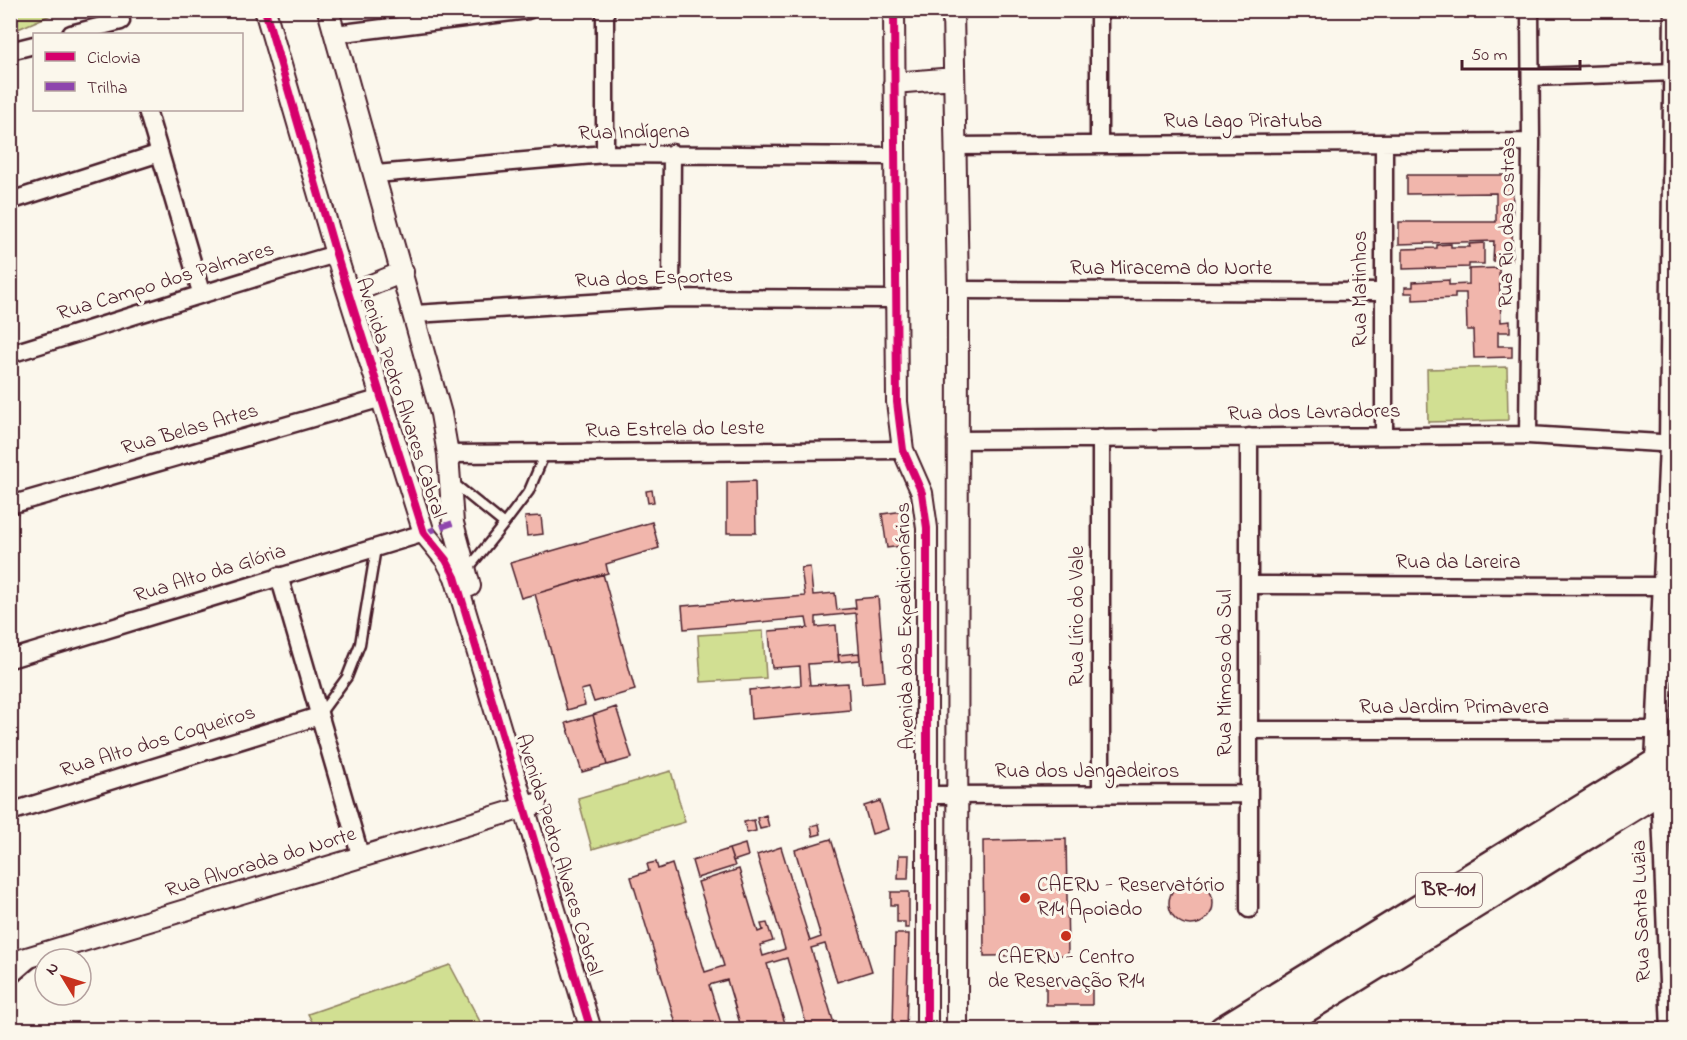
<svg xmlns="http://www.w3.org/2000/svg" width="1687" height="1040" font-family="'Indie Flower',sans-serif">
<style>
.green{fill:#d1df92;stroke:#8e7f5e;stroke-width:1.5}
.building{fill:#f1b6ac;stroke:#4a1f2b;stroke-width:1.5}
.lines{fill:none;stroke-linecap:round;stroke-linejoin:round}
.service-casing{stroke:#4a1f2b;stroke-width:13}
.minor-casing{stroke:#4a1f2b;stroke-width:21}
.tertiary-casing{stroke:#4a1f2b;stroke-width:24}
.secondary-casing{stroke:#4a1f2b;stroke-width:27}
.trunk-casing{stroke:#4a1f2b;stroke-width:32}
.service{stroke:#fbf7ec;stroke-width:8}
.minor{stroke:#fbf7ec;stroke-width:16}
.tertiary{stroke:#fbf7ec;stroke-width:20}
.secondary{stroke:#fbf7ec;stroke-width:22}
.trunk{stroke:#fbf7ec;stroke-width:27}
.quiet{stroke:#8e44ad;stroke-width:6;stroke-dasharray:12 6;stroke-linecap:butt}
.cycleway-casing{stroke:#fbf7ec;stroke-width:11}
.cycleway{stroke:#d6006c;stroke-width:8}
.poi-dot{fill:#c8321e;stroke:#fbf7ec;stroke-width:2}
.labels{text-anchor:middle;dominant-baseline:central;stroke-width:6;stroke-linejoin:round;paint-order:stroke}
.shield{fill:#fbf7ec;stroke:#7f6065;stroke-width:1.5}
.shield-label{font-size:20px;font-weight:bold;fill:#4a1f2b}
.street-label{font-size:21px;fill:#4a1f2b;stroke:#fbf7ec}
.poi-label{font-size:21px;fill:#4a1f2b;stroke:#fbf7ec;text-anchor:start}
</style>
<rect width="100%" height="100%" fill="#fbf7ec"/>
<filter id="ink" filterUnits="userSpaceOnUse"><feTurbulence type="fractalNoise" baseFrequency=".0167" numOctaves="2"/><feDisplacementMap in="SourceGraphic" scale="12" xChannelSelector="R" yChannelSelector="G"/><feConvolveMatrix kernelMatrix="1 2 1 2 8 2 1 2 1" color-interpolation-filters="sRGB"/></filter>
<g filter="url(#ink)">
<!-- green -->
<path class="green" d="M11 10H60V11L11 32Z
M1507 367 1508 420 1428 422 1427 369Z
M763 631 766 678 701 682 698 635Z
M671 771 685 822 592 849 578 798Z
M450 965 484 1029H316L308 1014Z"/>
<!-- building -->
<path class="building" d="M1407 175H1513L1512 261H1493L1494 241 1399 244V222H1496V193L1407 194Z
M1484 243V264H1469V267L1403 269V249L1437 248V245L1451 244V247H1470L1469 244Z
M1499 268 1501 322 1510 321V332H1498V346H1512V357L1474 358 1473 330H1467L1466 293H1455V298L1413 300V293H1405V287H1413V282L1449 280V285L1469 284V269Z
M755 481 756 533H727V482Z
M652 490 654 502 648 503 646 491Z
M904 511 908 545 887 548 882 514Z
M541 516 543 534 527 536 525 517Z
M652 522 659 548 606 564 608 573 521 598 510 563Z
M810 567 813 595 835 593 837 610 856 608 855 599 878 597 885 681 862 683 856 613 816 617V627L836 625 839 662 808 664 810 685 848 683 850 710 751 719 749 690 801 685 800 666 772 668 769 631 808 628 806 618 684 629 682 606 805 596 801 568Z
M603 574 635 690 594 702 589 688 581 690 585 705 567 710 535 594Z
M859 653 860 660 839 662 838 655Z
M616 707 632 758 607 765 593 715Z
M593 715 607 765 582 772 566 723Z
M880 801 888 829 872 834 864 806Z
M766 815 769 827 760 829 757 818Z
M754 820 756 831 747 833 744 822Z
M819 824 821 834 813 836 811 826Z
M831 839 872 971 837 982 825 944 811 948 836 1030H808L787 958 767 964 787 1030H742L727 980 709 985 723 1030H678L631 877 649 871 647 864 656 862 658 869 672 864 705 972 724 966 698 882 739 869 758 932 763 930 761 924 767 923 773 941 760 945 763 956 785 949 757 855 781 847 810 941 821 937 795 850Z
M1066 839 1068 955 984 956 983 841Z
M745 844 748 856 733 861 729 849Z
M729 849 735 866 697 878 692 861Z
M899 855H909L908 879H898Z
M1169 903a22 22 0 1 1 44 0a22 22 0 1 1-44 0Z
M891 892H909V928H905V922H897V905H891Z
M895 934H909L906 1030H893Z
M1046 978H1092V1005H1046Z"/>
<g class="lines">
<!-- service casing -->
<g class="service-casing">
<path id="service" d="M451 481 504 524 468 569
M504 524 529 491 545 453
M1662 676H1676
M320 714 347 677 360 644 376 548"/>
</g>
<!-- minor casing -->
<g class="minor-casing">
<path id="minor" d="M605 10V154
M1099 10V144
M71 34 121 21
M335 34 528 10
M10 51 34 45
M1531 77 1676 72
M147 110 201 292
M955 146 1531 142
M376 174 605 154 895 156
M10 201 160 153
M958 290 1383 292
M671 298 672 153
M415 314 671 298 895 299
M10 354C119 321 227 285 336 254
M1384 434V145
M1528 435 1531 142 1530 10
M1249 437V909
M956 440 1528 435 1676 444
M448 454 903 450
M10 505 382 398
M279 576 361 858
M1249 585 1666 586
M10 659 424 533
M1250 730H1658
M1660 790 1670 1030
M1101 794V438
M927 795 1248 794
M10 812 319 716
M1661 814 1676 802
M10 976 32 957"/>
</g>
<!-- tertiary casing -->
<g class="tertiary-casing">
<path id="tertiary" d="M265 10 336 254 424 533 446 560 455 577 591 1030
M328 10 441 414 448 454 453 523 470 586
M894 10 897 402 903 450 922 493 927 528V1030
M953 10 958 290 957 1030
M894 83 954 78
M349 294 403 272
M10 963 536 804"/>
</g>
<!-- secondary casing -->
<g class="secondary-casing">
<path id="secondary" d="M1657 763 1671 445 1676 10"/>
</g>
<!-- trunk casing -->
<g class="trunk-casing">
<path id="trunk" d="M1223 1030 1676 751
M1271 1030 1676 780"/>
</g>
<!-- service -->
<use href="#service" class="service"/>
<!-- minor -->
<use href="#minor" class="minor"/>
<!-- tertiary -->
<use href="#tertiary" class="tertiary"/>
<!-- secondary -->
<use href="#secondary" class="secondary"/>
<!-- trunk -->
<use href="#trunk" class="trunk"/>
<!-- quiet -->
<path class="quiet" d="M424 533 453 523"/>
<!-- cycleway casing -->
<g class="cycleway-casing">
<path id="cycleway" d="M265 10 336 254 424 533 446 560 455 577 591 1030
M894 10 897 402 903 450 922 493 927 528V1030"/>
</g>
<!-- cycleway -->
<use href="#cycleway" class="cycleway"/>
</g>
</g>
<!-- markers -->
<g class="poi-dot">
<circle cx="1025" cy="898" r="6"/>
<circle cx="1066" cy="936" r="6"/>
</g>
<g class="labels">
<!-- shield labels -->
<rect class="shield" x="1416" y="873" width="66" height="34" rx="4.5"/>
<g class="shield-label">
<text x="1449" y="890">BR-101</text>
</g>
<!-- street labels -->
<g class="street-label">
<text x="1243" y="122">Rua Lago Piratuba</text>
<text transform="translate(634 133) rotate(-1)">Rua Indígena</text>
<text transform="translate(1508 222) rotate(-89)">Rua Rio das Ostras</text>
<text x="1171" y="269">Rua Miracema do Norte</text>
<text transform="translate(654 279) rotate(-2)">Rua dos Esportes</text>
<text transform="translate(166 282) rotate(-17)">Rua Campo dos Palmares</text>
<text transform="translate(1361 289) rotate(-90)">Rua Matinhos</text>
<text transform="translate(400 398) rotate(72)">Avenida Pedro Alvares Cabral</text>
<text transform="translate(1314 413) rotate(-1)">Rua dos Lavradores</text>
<text transform="translate(190 430) rotate(-16)">Rua Belas Artes</text>
<text transform="translate(675 430) rotate(-1)">Rua Estrela do Leste</text>
<text x="1458" y="563">Rua da Lareira</text>
<text transform="translate(210 574) rotate(-17)">Rua Alto da Glória</text>
<text transform="translate(1078 616) rotate(-90)">Rua Lírio do Vale</text>
<text transform="translate(906 626) rotate(-91)">Avenida dos Expedicionários</text>
<text transform="translate(1226 673) rotate(-90)">Rua Mimoso do Sul</text>
<text x="1454" y="708">Rua Jardim Primavera</text>
<text transform="translate(158 742) rotate(-17)">Rua Alto dos Coqueiros</text>
<text x="1087" y="772">Rua dos Jangadeiros</text>
<text transform="translate(558 855) rotate(73)">Avenida Pedro Alvares Cabral</text>
<text transform="translate(261 863) rotate(-17)">Rua Alvorada do Norte</text>
<text transform="translate(1642 911) rotate(-92)">Rua Santa Luzia</text>
</g>
<!-- poi labels -->
<g class="poi-label">
<text x="1037" y="886">CAERN - Reservatório<tspan x="1037" dy="24">R14 Apoiado</tspan></text>
<text x="1066" y="958" text-anchor="middle">CAERN - Centro<tspan x="1066" dy="24">de Reservação R14</tspan></text>
</g>
</g>
<!-- margin -->
<rect width="1687" height="1040" fill="none" stroke="#fbf7ec" stroke-width="36"/>
<rect x="18" y="18" width="1651" height="1004" fill="none" stroke="#4a1f2b" stroke-width="2" filter="url(#ink)"/>
<!-- legend -->
<rect x="33" y="33" width="210" height="78" fill="#fbf7ec" stroke="#b4a19f" stroke-width="1.5"/>
<rect x="45" y="52" width="30" height="9" fill="#d6006c" stroke="#b4a19f" stroke-width="1.5"/>
<text x="87" y="63" font-size="18" fill="#4a1f2b">Ciclovia</text>
<rect x="45" y="82" width="30" height="9" fill="#8e44ad" stroke="#b4a19f" stroke-width="1.5"/>
<text x="87" y="93" font-size="18" fill="#4a1f2b">Trilha</text>
<!-- north arrow -->
<g transform="translate(63 977) rotate(308)"><circle r="28" fill="#fbf7ec" stroke="#b4a19f" stroke-width="1.5"/>
<path d="M0-4.5L10 22L0 15L-10 22Z" fill="#c8321e"/>
<text y="-9" font-size="16" font-weight="bold" text-anchor="middle" fill="#4a1f2b">N</text>
</g>
<!-- scale -->
<path d="M1462 60v9h118v-9" fill="none" stroke="#4a1f2b" stroke-width="3"/>
<text x="1471" y="60" font-size="18" fill="#4a1f2b" stroke="#fbf7ec" stroke-width="4.5" paint-order="stroke">50 m</text>
</svg>
